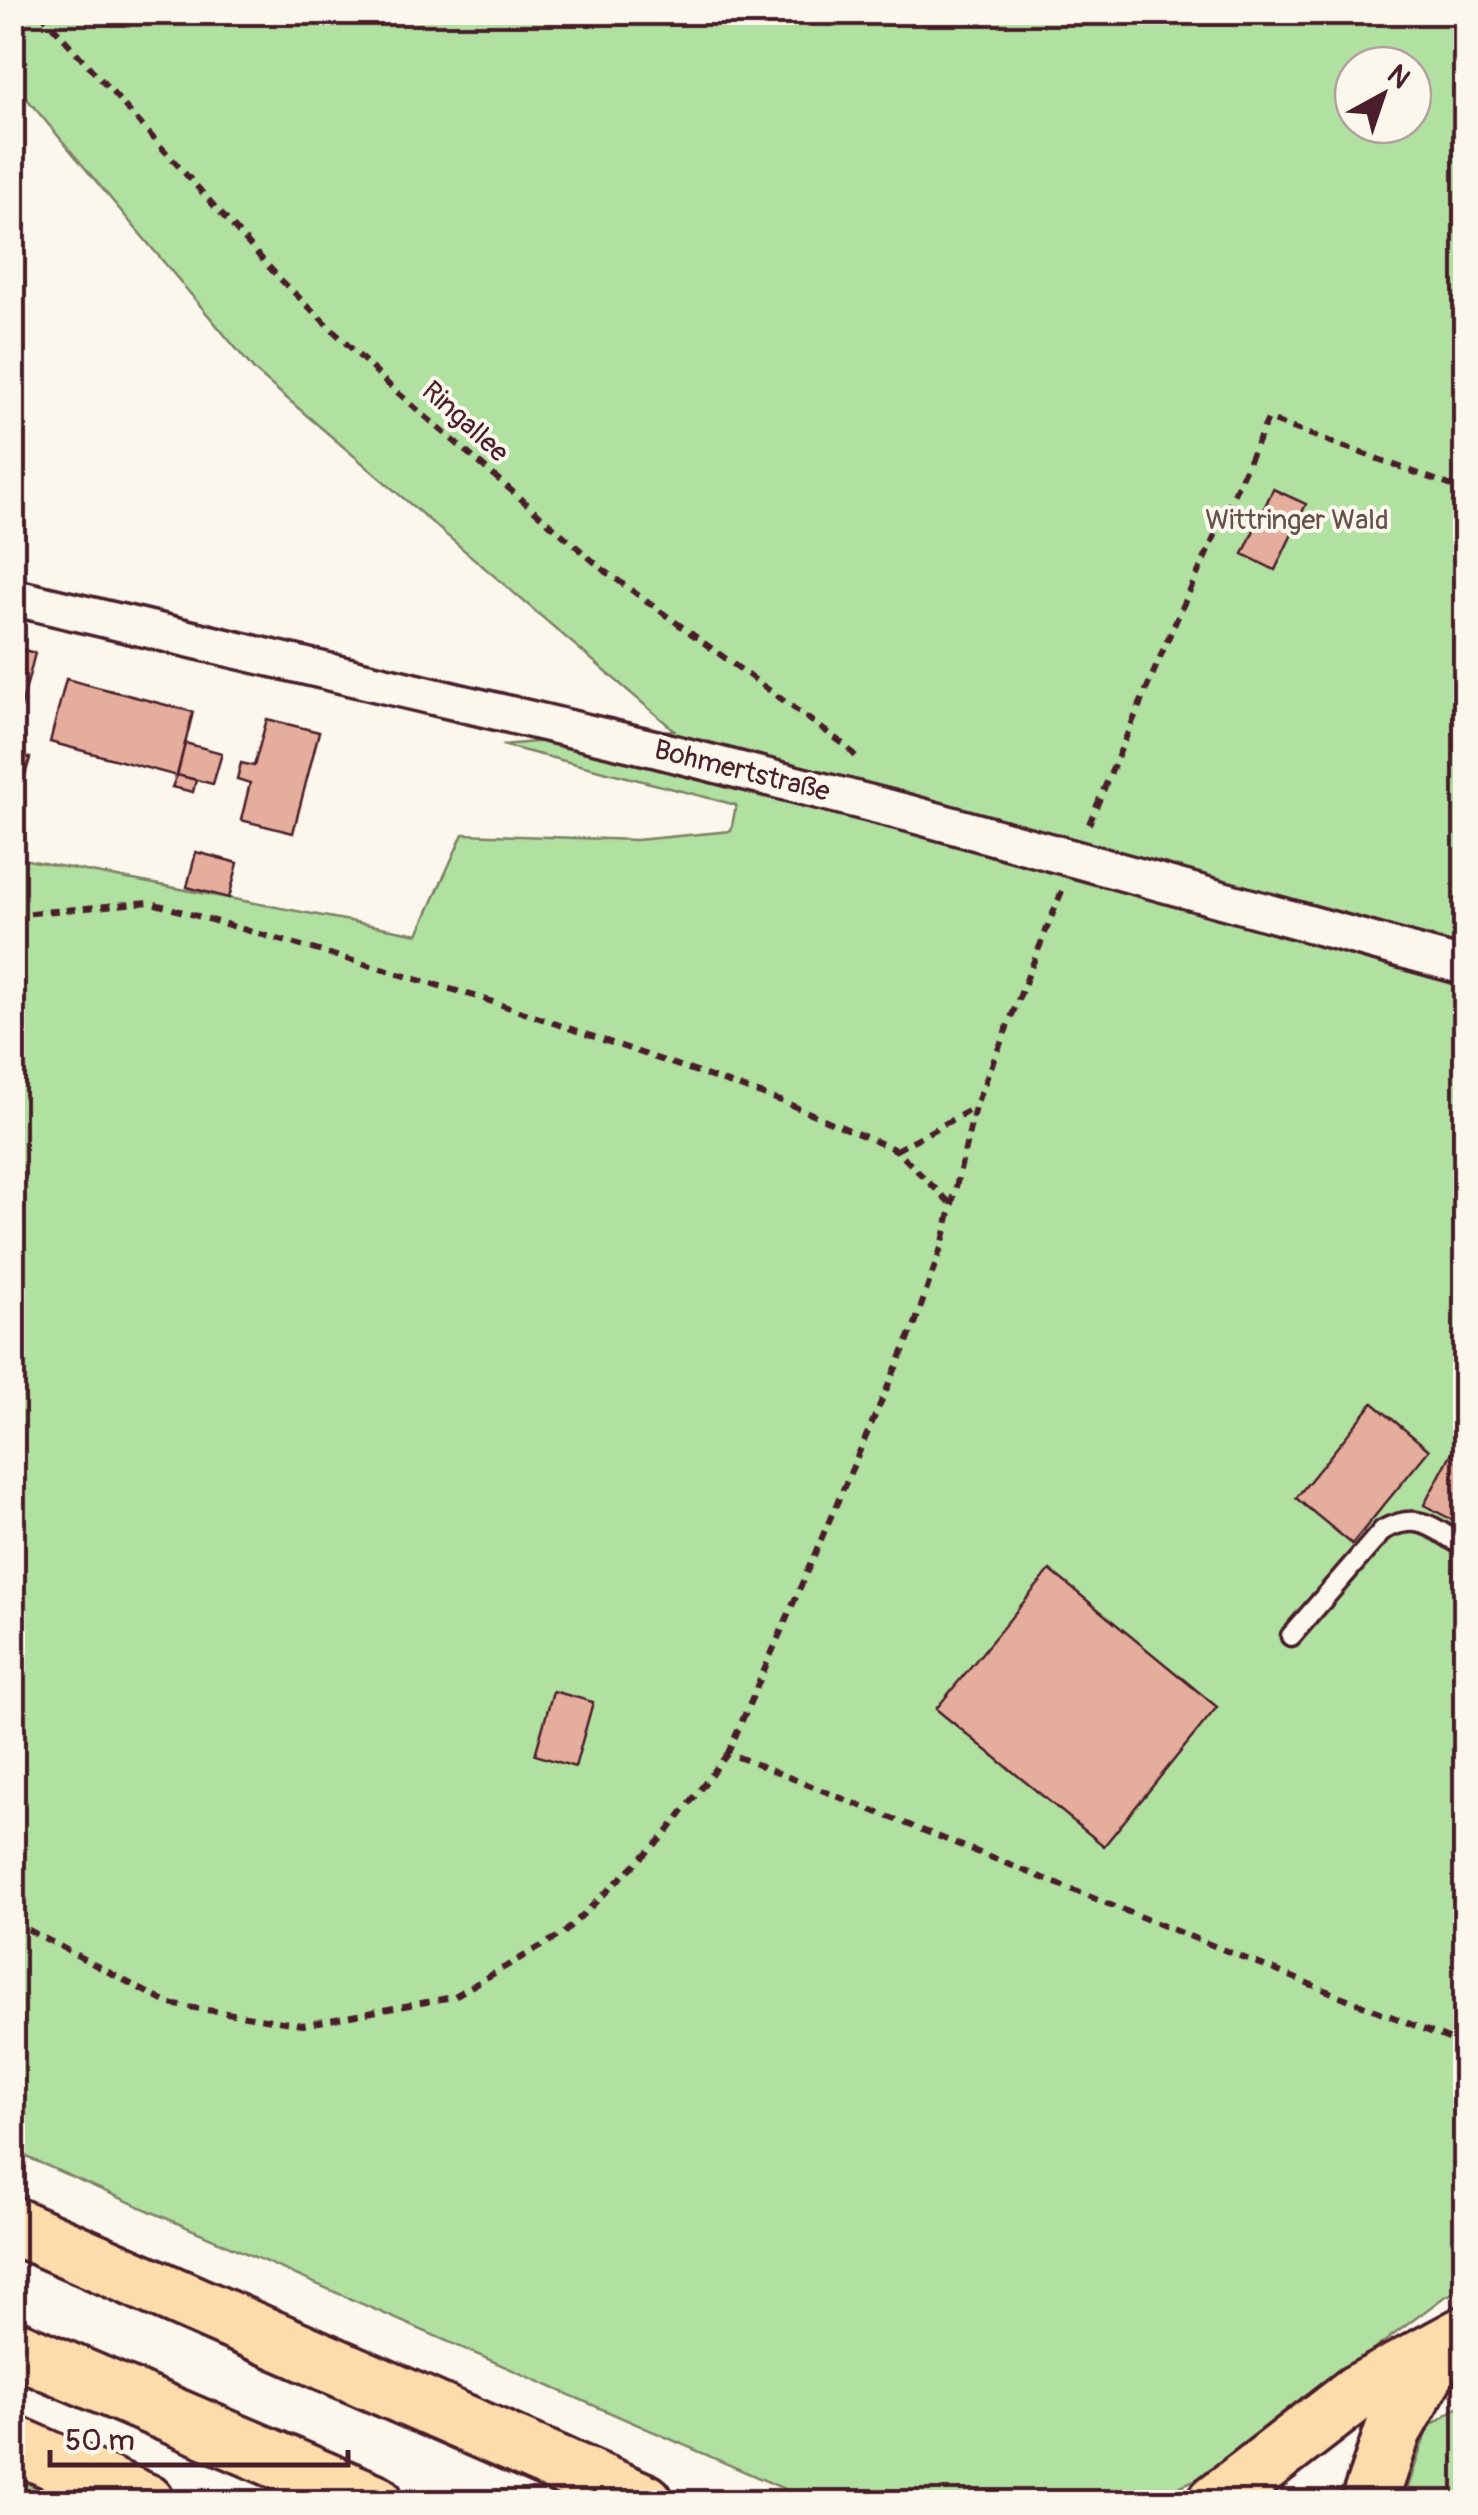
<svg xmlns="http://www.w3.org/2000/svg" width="1478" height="2515" font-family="Pangolin,sans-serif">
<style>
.green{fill:#b1e1a1;stroke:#7e8066;stroke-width:2.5;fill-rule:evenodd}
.building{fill:#e5ae9c;stroke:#4a1f2b;stroke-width:2.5}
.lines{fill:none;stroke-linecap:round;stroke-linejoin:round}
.service-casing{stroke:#4a1f2b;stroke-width:25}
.minor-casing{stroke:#4a1f2b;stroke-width:42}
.motorway-casing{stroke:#4a1f2b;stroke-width:62}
.path{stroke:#4a1f2b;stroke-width:6;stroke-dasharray:10 8;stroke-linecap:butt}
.service{stroke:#fbf7ec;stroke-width:18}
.minor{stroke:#fbf7ec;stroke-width:35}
.motorway{stroke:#fddcac;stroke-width:55}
.labels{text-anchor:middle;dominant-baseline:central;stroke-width:8;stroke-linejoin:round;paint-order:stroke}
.street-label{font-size:28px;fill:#4a1f2b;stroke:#fbf7ec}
.park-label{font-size:28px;fill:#645048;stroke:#fbf7ec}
</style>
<rect width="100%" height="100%" fill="#fbf7ec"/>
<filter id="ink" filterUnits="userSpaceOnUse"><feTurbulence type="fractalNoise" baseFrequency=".01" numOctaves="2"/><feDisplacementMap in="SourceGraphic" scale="20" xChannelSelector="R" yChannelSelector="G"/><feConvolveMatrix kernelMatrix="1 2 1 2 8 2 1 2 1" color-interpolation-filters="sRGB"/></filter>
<g filter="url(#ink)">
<!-- green -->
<path class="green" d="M13 13H1465V2288L1444 2297 1206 2475 1144 2502H814L13 2151 12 857 418 934 463 834 636 840 731 831 736 805 502 745 674 730 255 371 13 82ZM1353 65H1413V125H1353Z
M1465 2402V2502H1403L1428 2427Z
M12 2477H13L68 2502H13Z"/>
<!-- building -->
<path class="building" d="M1273 489 1306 504 1275 570 1243 554Z
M12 647 35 653 21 708 12 705Z
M66 679 193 712 177 776 50 742Z
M267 719 319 732 293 833 241 820 250 783 237 779 241 763 254 766Z
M185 743 222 753 213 784 177 775Z
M12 753 30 758 21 789 12 787Z
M177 775 196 780 193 792 172 787Z
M196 852 238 863 229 898 187 887Z
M1373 1403 1429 1450 1352 1544 1296 1498Z
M1457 1443 1466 1448V1527L1424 1505Z
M1050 1570 1217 1707 1104 1846 936 1709Z
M553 1691 593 1702 575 1767 535 1755Z"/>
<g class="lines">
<!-- service casing -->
<g class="service-casing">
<path id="service" d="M1291 1636 1383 1530C1419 1511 1434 1528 1466 1548"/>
</g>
<!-- minor casing -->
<g class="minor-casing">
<path id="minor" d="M12 597 656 749 908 813 1466 967"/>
</g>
<!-- motorway casing -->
<g class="motorway-casing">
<path id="motorway" d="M12 2225 645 2502
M12 2347 375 2502
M12 2443 146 2502
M1216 2502 1357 2393 1466 2334
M1369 2502 1393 2431 1439 2350"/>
</g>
<!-- path -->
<path class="path" d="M40 12 279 278 389 385 601 568 846 746 860 761
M1089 824 1167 641 1268 419 1466 491
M1062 891 975 1107 943 1242 915 1324 728 1753 1466 2046
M12 915 149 902 478 997 784 1102 896 1150 950 1203
M896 1150 974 1108
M12 1921 169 2004 303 2025 453 1997 564 1933 665 1835 728 1753"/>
<!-- service -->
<use href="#service" class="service"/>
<!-- minor -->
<use href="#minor" class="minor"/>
<!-- motorway -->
<use href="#motorway" class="motorway"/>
</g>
</g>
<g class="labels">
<!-- street labels -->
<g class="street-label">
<text transform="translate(465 422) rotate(42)">Ringallee</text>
<text transform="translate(742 771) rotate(14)">Bohmertstraße</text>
</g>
<!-- park labels -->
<g class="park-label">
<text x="1297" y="520">Wittringer Wald</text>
</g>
</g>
<!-- margin -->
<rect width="1478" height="2515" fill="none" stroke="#fbf7ec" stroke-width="50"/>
<rect x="25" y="25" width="1428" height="2465" fill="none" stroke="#4a1f2b" stroke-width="4" filter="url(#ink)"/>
<!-- north arrow -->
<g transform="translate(1383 95) rotate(40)"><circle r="48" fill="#fbf7ec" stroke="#b4a19f" stroke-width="2.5"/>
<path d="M0-8L18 38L0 25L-18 38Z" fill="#4a1f2b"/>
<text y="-15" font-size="28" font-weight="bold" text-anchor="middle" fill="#4a1f2b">N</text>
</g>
<!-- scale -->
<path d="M50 2450v15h298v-15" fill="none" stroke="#4a1f2b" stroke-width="5"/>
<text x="65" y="2450" font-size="30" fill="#4a1f2b" stroke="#fbf7ec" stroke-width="8" paint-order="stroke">50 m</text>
</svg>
